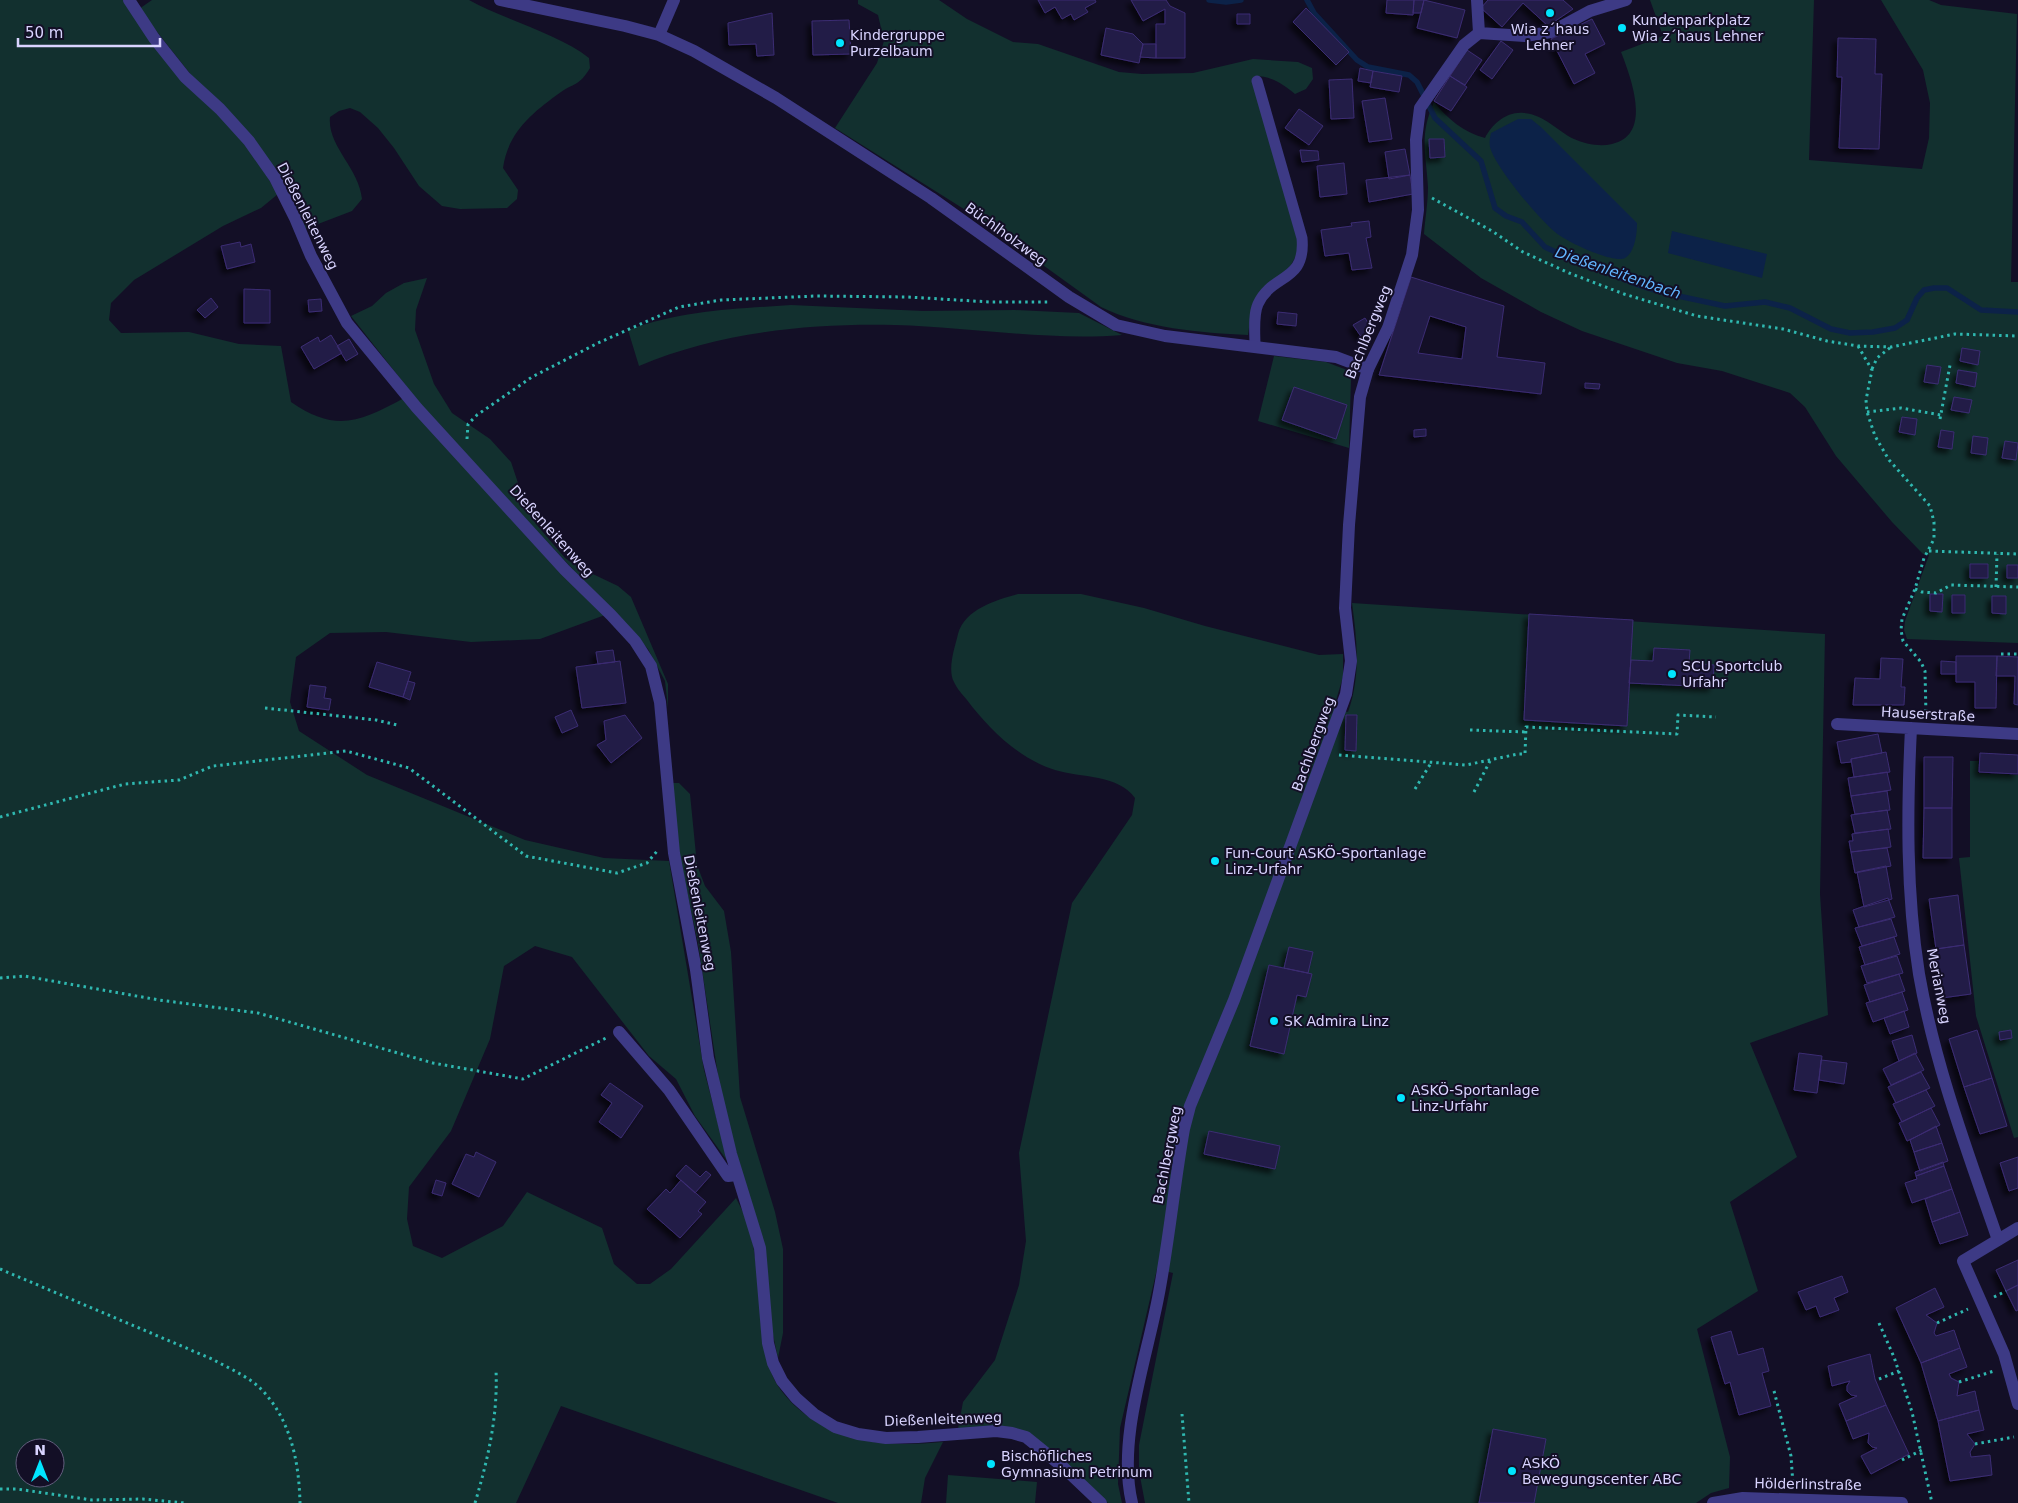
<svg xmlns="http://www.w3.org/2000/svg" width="2018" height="1503" font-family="'DejaVu Sans',sans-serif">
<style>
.green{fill:#12302f;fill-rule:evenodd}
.water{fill:#0c2248}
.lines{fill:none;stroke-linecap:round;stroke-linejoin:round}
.stream{stroke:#0c2248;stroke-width:5.5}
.building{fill:#241b47;stroke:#3b2d73;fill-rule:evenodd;filter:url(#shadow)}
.path{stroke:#2fb8b0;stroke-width:3;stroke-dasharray:2.5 4;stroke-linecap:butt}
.service{stroke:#3d3a85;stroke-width:11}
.minor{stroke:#3d3a85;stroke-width:12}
.tertiary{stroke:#3d3a85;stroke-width:12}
.poi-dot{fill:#00e5ff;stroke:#130f26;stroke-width:2}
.labels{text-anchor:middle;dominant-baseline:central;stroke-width:4;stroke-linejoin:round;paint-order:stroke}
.poi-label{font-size:14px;fill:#d9d4ff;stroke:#130f26;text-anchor:start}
.street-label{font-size:14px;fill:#d9d4ff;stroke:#130f26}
.water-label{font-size:15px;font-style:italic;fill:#62b6ff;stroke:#130f26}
</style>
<defs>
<filter id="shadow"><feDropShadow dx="-4.5" dy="4.5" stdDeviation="2.5" flood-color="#0009"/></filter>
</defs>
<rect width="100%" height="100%" fill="#130f26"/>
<!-- green -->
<path class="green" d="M0 0H124L221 117 247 145 278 194 261 208 223 226 134 280 111 303 109 320 121 333 189 332 239 344 281 346 291 402C336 433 360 422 404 398L605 615 540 639 471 642 386 632 330 633 296 657 290 702 299 731 367 775 525 840 604 858 669 861 704 1070 728 1162 695 1116 676 1079 649 1056 572 957 535 946 504 966 490 1039 451 1131 409 1187 407 1219 413 1246 442 1258 503 1226 527 1192 602 1228 614 1264 637 1284H650L671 1269 736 1198 746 1218 752 1239C760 1282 761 1330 771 1371 774 1383 785 1396 794 1405 838 1445 887 1447 943 1442L925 1478 921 1503H838L561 1406 516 1503H0ZM25 1448H55V1478H25Z
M152 0H469C505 20 559 34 589 58L590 68C579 86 576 82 561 92 533 112 508 132 503 168L518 190 517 199 507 208 460 209 442 206 419 186 394 148 378 128 360 112 350 108 339 111 330 117C327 146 359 168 362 199L352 211 305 229 294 205 139 9Z
M858 0H939L967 19 1013 42 1038 44 1119 72 1142 74 1193 73 1253 59 1298 62 1312 68 1313 79 1306 89 1295 94C1283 84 1271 76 1255 76L1252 80 1297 236 1298 252 1291 265 1252 307 1248 335C1201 333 1144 328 1101 307L975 216 835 128 877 63 884 41 878 15 858 4Z
M1650 0H1814L1809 160 1922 169 1929 138 1930 103 1923 70 1881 0H1929L1941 5 2017 14 2011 282H2018V643L1907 639 1904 630 1905 621 1929 555 1923 554 1892 522 1836 456 1805 407 1790 393 1722 371 1677 363 1582 331 1541 312 1481 278 1424 234C1425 219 1428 203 1428 187 1426 153 1419 135 1434 102 1448 119 1463 132 1485 138 1492 124 1507 111 1524 113 1545 115 1557 131 1574 139 1585 144 1600 147 1612 144 1653 135 1631 78 1621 52L1663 36Z
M427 278 416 310 415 330 434 384 452 413 490 439 511 462 525 504 536 524 565 558 578 567 618 586 631 597 668 684V708L665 681 648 649 436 424 351 316 372 306 386 293 404 283Z
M791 305 923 311 1015 310 1079 313 1122 335C1046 341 971 327 895 325 811 323 718 332 639 366L628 330C684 310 733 309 791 305Z
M1274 356 1326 362 1347 370 1351 379 1349 448 1258 421Z
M1018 594H1081L1144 608 1205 626 1319 655 1343 654V677L1334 707 1348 712C1361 675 1357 641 1352 603L1825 634 1820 894 1828 1015 1750 1043 1797 1157 1730 1202 1758 1291 1697 1329 1730 1457 1729 1488 1711 1493 1696 1503H1145L1139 1471V1445L1173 1273 1157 1269 1120 1428 1118 1484 1122 1503H1108L1038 1441 958 1429 963 1402 995 1360 1019 1285 1026 1241 1019 1153 1072 903 1132 815 1135 798C1118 774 1081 778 1055 770 1019 759 989 729 967 700 963 695 957 689 954 682 947 669 955 647 958 634 965 609 996 600 1018 594Z
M1970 761H1979L1978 773 2018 775V1137L2014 1138 1976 1016 1959 858 1970 857Z
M671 783H679L690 794 697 865 705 886 724 911 731 952 740 1097 775 1212 783 1249V1333L778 1358 722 1102 698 943 680 859Z
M948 1475 1037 1482 1035 1503H946Z"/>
<!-- water -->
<path class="water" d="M1518 119H1531L1542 128 1637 223C1637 234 1635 252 1625 258 1613 264 1565 241 1555 232 1539 219 1495 167 1490 147 1489 142 1490 138 1491 133Z
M1672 231 1767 254 1762 278 1668 253Z"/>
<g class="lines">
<!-- stream -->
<path class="stream" d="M1209 0 1226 2 1241 0
M1307 0 1314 13 1357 60 1368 67 1409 75 1417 82 1435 118 1481 161 1495 208 1506 216 1522 222 1545 247 1562 255 1641 286 1669 294 1725 306 1765 302 1790 308 1831 329 1850 333 1873 332 1895 328 1907 320 1917 298 1924 290 1934 288H1947L1981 310 2018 312"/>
</g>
<!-- building -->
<path class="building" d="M1038 0H1095L1096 2 1085 8 1088 12 1074 20 1071 14 1062 19 1055 7 1045 13Z
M1131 0H1166L1170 6 1185 13V58H1156V24H1165V9L1143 21Z
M1387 0H1414L1413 15 1386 13Z
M1414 0H1424L1421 13H1413Z
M1424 0 1465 10 1457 38 1417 28Z
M1488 0H1563L1573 9 1548 26 1523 3 1502 27 1481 8Z
M1306 8 1349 52 1336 65 1293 22Z
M772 13 774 55 757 56 756 44 729 45 728 23Z
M1237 14H1250V24H1237Z
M1592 19 1605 44 1585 54 1595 73 1574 84 1551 39Z
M849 20 851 54 813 55 812 21Z
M1106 28 1133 34 1143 44 1139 63 1101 55Z
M1838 38 1876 39 1875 74H1882L1879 149 1839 148 1842 77H1837Z
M1501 41 1513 50 1492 79 1480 70Z
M1143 44H1156V58L1140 57Z
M1467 50 1482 60 1465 85 1450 76Z
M1360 68 1373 71 1371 83 1358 81Z
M1373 71 1402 76 1399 92 1370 87Z
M1450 76 1467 87 1451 111 1434 101Z
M1352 79 1354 118 1331 119 1329 80Z
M1385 98 1392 139 1369 142 1362 101Z
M1299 109 1323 126 1309 145 1285 128Z
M1429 139H1444L1445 157 1430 158Z
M1405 149 1410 175 1389 179 1385 152Z
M1300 150 1318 151 1319 160 1302 162Z
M1344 163 1347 194 1320 197 1317 166Z
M1410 175 1413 194 1369 202 1366 180Z
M1369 221 1371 237 1366 238 1372 268 1352 270 1349 253 1325 256 1321 230 1352 226 1351 223Z
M240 242 241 247 251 244 255 262 227 269 221 246Z
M1411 277 1504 306 1497 357 1545 363 1541 394 1379 375ZM1430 316 1466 327 1462 359 1418 353Z
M244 289 270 290V323H244Z
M211 298 218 307 205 318 197 310Z
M321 299 322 311 309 312 308 300Z
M1278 312 1297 314 1296 326 1277 324Z
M1365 318 1373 331 1362 338 1353 325Z
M331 335 342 353 314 369 301 347 318 337 320 342Z
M349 339 358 354 346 361 337 346Z
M1962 348 1980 351 1978 365 1960 361Z
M1927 365 1941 367 1938 384 1924 382Z
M1958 370 1977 373 1975 387 1956 383Z
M1585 383 1600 384 1599 389 1585 388Z
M1294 387 1347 405 1336 439 1282 420Z
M1954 397 1972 400 1969 413 1951 410Z
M1902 417 1917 419 1915 435 1899 432Z
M1426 429V436L1414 437V430Z
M1941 430 1954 432 1952 449 1938 447Z
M1973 436 1988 438 1986 455 1971 453Z
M2005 441 2018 443 2016 460 2002 458Z
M1970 564H1988V578H1970Z
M2007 565H2018V578H2007Z
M1930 594H1943L1942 612 1930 611Z
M1952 595H1965V613H1952Z
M1992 596H2006V614L1992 613Z
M1529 614 1633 620 1627 726 1524 720Z
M1654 648 1690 650 1689 663 1714 665 1713 687 1629 683 1631 660 1653 661Z
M613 650 615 662 598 664 596 652Z
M1956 656H1997L1996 708H1975V682H1956Z
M1997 656 2018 657V705L2014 704 2015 676H1996Z
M1881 658 1903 659 1901 687H1905L1904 705H1853L1855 678 1880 679Z
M620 661 626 703 582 708 576 667Z
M1941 661 1956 662V674H1941Z
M377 662 411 672 403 697 369 687Z
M408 681 415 683 410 700 403 697Z
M310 685 326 687 324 698 331 699 329 710 307 707Z
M571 710 578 726 562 733 555 717Z
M625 715 642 738 611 763 597 745 606 740 604 721Z
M1346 715H1357L1356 751 1345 750Z
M1878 734 1882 753 1851 759V762L1841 763 1837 742Z
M1886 752 1890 772 1854 777 1851 759Z
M1980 753 2018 755V774L1979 772Z
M1924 757H1953L1952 808H1924Z
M1887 772 1891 790 1851 796 1848 778Z
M1887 791 1890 810 1855 814 1851 796Z
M1924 808H1952V858H1923Z
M1887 810 1891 829 1855 833 1851 815Z
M1888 829 1891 847 1851 852 1849 841H1853L1852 834Z
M1887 848 1891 866 1855 873 1851 852Z
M1886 866 1892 899 1864 907 1857 872Z
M1958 895 1964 945 1936 949 1929 899Z
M1888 898 1895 917 1859 927 1853 910Z
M1891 919 1897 936 1862 946 1855 928Z
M1894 937 1900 954 1865 965 1859 947Z
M1964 945 1971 994 1942 998 1936 949Z
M1289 947 1313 952 1308 973 1284 968Z
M1897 956 1903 973 1867 983 1861 966Z
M1269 965 1312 974 1306 997 1297 995 1284 1054 1250 1046Z
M1899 974 1905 991 1870 1002 1864 985Z
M1902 992 1908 1010 1873 1022 1866 1003Z
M1904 1011 1909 1027 1890 1034 1884 1018Z
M1977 1030 1992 1078 1964 1087 1949 1039Z
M2011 1030 2012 1038 2000 1040 1999 1032Z
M1912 1035 1917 1053 1899 1061 1892 1041Z
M1799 1053 1822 1056 1817 1093 1794 1090Z
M1915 1053 1924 1070 1891 1085 1883 1069Z
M1821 1060 1847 1063 1844 1084 1819 1080Z
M1921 1072 1930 1088 1896 1103 1888 1087Z
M1992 1078 2007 1126 1980 1134 1964 1087Z
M610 1083 643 1106 621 1138 599 1122 612 1103 601 1095Z
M1926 1090 1935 1106 1902 1122 1893 1104Z
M1931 1108 1940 1125 1907 1141 1899 1123Z
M1936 1126 1942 1143 1914 1152 1910 1140Z
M1209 1131 1280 1146 1275 1169 1204 1154Z
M1942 1143 1948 1161 1920 1171 1914 1152Z
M476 1152 496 1162 479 1197 452 1184 466 1154 474 1157Z
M2018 1157V1188L2009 1191 2000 1163Z
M1943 1162 1944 1166 1916 1176 1915 1172Z
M686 1165 700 1177 706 1171 711 1175 695 1193 676 1176Z
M1944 1166 1952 1189 1912 1203 1905 1183 1917 1179 1916 1176Z
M436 1180 446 1183 442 1196 432 1193Z
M681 1180 706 1202 698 1211 702 1214 680 1238 647 1209 666 1189 670 1193Z
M1952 1189 1960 1212 1932 1222 1925 1199Z
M1960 1212 1968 1235 1940 1244 1932 1222Z
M2018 1260V1285L2006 1291 1996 1270Z
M1842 1276 1848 1292 1834 1298 1839 1310 1820 1317 1816 1306 1806 1310 1798 1292Z
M2018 1285V1310L2016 1311 2006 1291Z
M1935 1288 1944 1307 1926 1315 1937 1323 1934 1333 1936 1336 1954 1330 1960 1348 1921 1363 1896 1308Z
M1731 1331 1738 1355 1763 1348 1769 1371 1762 1373 1771 1406 1739 1415 1730 1382 1725 1384 1711 1337Z
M1960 1348 1967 1367 1949 1374 1951 1378 1959 1382 1957 1396 1975 1391 1979 1410 1938 1421 1921 1363Z
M1870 1354 1875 1379 1886 1405 1846 1421 1839 1404 1857 1396 1851 1395 1847 1391V1386L1850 1381 1832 1386 1828 1366Z
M1886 1405 1909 1454 1871 1474 1861 1456 1877 1448 1872 1447 1868 1443 1869 1433 1853 1439 1846 1421Z
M1979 1410 1984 1430 1967 1434 1975 1444 1970 1452 1971 1457 1990 1455 1992 1475 1950 1481 1938 1421Z
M1493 1429 1546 1439 1534 1503H1479Z"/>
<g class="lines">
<!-- path -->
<path class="path" d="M1432 198 1492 231 1523 252 1569 273 1624 294 1697 316 1783 329 1827 341 1858 346 1891 347 1955 334 2018 336
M1858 346 1872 370 1866 400 1867 412 1875 436 1889 460 1930 506 1934 522V539L1924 558 1915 589 1902 619 1901 630 1903 641 1921 662 1925 671 1926 715
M1872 369 1877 358 1891 347
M1867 412 1901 408 1941 415
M1940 419 1950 365
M467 439 468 424 477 415 532 377 598 343 679 307 721 300 816 296 908 297 990 302H1049
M1929 551 2018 554
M1996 587 1997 554
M1915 589 1922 592 1936 593 1951 585 2018 587
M2001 654H2018
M265 708 376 720 397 725
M1470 730 1526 732
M1339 755 1466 765 1518 754H1525L1526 727 1677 734 1678 715 1716 717
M1415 789 1431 763
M1474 792 1490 761
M0 817 125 784 179 780 213 766 346 751 409 768 526 856 617 873 647 863 658 850
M0 978 24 976 159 1000 258 1013 433 1063 523 1079 606 1038
M0 1269 212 1359C228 1368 248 1376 261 1389 291 1420 299 1462 300 1503
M1994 1297 2006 1291
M1879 1323 1894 1357 1912 1412 1932 1503
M1937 1323 1968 1309
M1879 1379 1899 1371
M1959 1382 1994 1371
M1774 1391 1791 1456 1793 1485
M1182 1414 1189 1503
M1975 1444 2014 1437
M1902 1460 1922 1450
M0 1489H17L92 1500 143 1499 185 1503
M475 1503C488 1459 498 1416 496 1370"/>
<!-- service -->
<path class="service" d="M1255 346C1255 334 1253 315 1258 304 1272 273 1306 283 1302 238L1257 81"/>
<!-- minor -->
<path class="minor" d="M129 0 154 38 185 77 220 109 249 141 275 178 295 218 311 256 347 323 417 408 565 570 611 615 635 641 651 666 660 702 674 853 696 970 708 1058 731 1154 760 1248 768 1343 773 1363 782 1381 796 1398 814 1414 835 1427 858 1434 886 1438 918 1437 996 1431 1012 1433 1026 1437 1063 1467 1101 1503
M500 0 625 26 659 35 694 51 776 98 931 198 1069 297 1116 325 1165 336 1336 357 1368 369 1388 328 1412 255 1418 210 1416 140 1420 108 1464 45 1479 33
M1477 0 1479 33
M1479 33 1525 36 1551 32 1590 11 1626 0
M659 35 674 0
M1837 724 2018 734
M1911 728C1907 810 1906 892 1919 974 1935 1066 1968 1153 1998 1240
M619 1032 669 1090 728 1176 737 1175
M2018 1228 1963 1261 2004 1354 2018 1404
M1713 1503 1743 1498 1902 1503"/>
<!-- tertiary -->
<path class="tertiary" d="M1132 1503C1117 1440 1146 1361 1158 1298 1169 1242 1174 1185 1184 1129L1190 1106 1234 1000 1346 694 1351 661 1345 608 1349 525 1360 397 1368 369"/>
</g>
<!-- markers -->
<g class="poi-dot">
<circle cx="1550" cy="13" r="5"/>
<circle cx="1622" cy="28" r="5"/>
<circle cx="840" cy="43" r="5"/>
<circle cx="1672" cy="674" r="5"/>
<circle cx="1215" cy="861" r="5"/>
<circle cx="1274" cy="1021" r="5"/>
<circle cx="1401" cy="1098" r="5"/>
<circle cx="991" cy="1464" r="5"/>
<circle cx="1512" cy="1471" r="5"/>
</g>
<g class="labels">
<!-- poi labels -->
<g class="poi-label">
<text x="1632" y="20">Kundenparkplatz<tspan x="1632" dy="16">Wia z´haus Lehner</tspan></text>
<text x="1550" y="29" text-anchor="middle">Wia z´haus<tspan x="1550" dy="16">Lehner</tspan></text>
<text x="850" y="35">Kindergruppe<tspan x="850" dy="16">Purzelbaum</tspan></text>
<text x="1682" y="666">SCU Sportclub<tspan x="1682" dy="16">Urfahr</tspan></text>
<text x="1225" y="853">Fun-Court ASKÖ-Sportanlage<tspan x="1225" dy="16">Linz-Urfahr</tspan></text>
<text x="1284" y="1021">SK Admira Linz</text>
<text x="1411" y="1090">ASKÖ-Sportanlage<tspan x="1411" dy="16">Linz-Urfahr</tspan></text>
<text x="1001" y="1456">Bischöfliches<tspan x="1001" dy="16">Gymnasium Petrinum</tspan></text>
<text x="1522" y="1463">ASKÖ<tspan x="1522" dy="16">Bewegungscenter ABC</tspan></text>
</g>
<!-- street labels -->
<g class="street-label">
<text transform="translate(308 216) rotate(63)">Dießenleitenweg</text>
<text transform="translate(1006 234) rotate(36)">Büchlholzweg</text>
<text transform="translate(1368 332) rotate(-68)">Bachlbergweg</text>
<text transform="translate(552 531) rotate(48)">Dießenleitenweg</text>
<text transform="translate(1928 714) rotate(3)">Hauserstraße</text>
<text transform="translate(1313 744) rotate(-70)">Bachlbergweg</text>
<text transform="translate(700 913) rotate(79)">Dießenleitenweg</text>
<text transform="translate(1939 986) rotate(79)">Merianweg</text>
<text transform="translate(1167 1155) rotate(-79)">Bachlbergweg</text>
<text transform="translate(943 1419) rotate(-2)">Dießenleitenweg</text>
<text transform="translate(1808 1484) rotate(1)">Hölderlinstraße</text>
</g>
<!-- water labels -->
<g class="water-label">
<text transform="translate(1618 273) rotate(19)">Dießenleitenbach</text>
</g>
</g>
<!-- north arrow -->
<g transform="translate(40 1463)"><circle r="24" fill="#130f26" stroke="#625e7d"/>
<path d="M0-4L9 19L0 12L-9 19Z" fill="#00e5ff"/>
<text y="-8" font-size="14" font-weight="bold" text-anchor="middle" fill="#d9d4ff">N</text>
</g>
<!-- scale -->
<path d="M18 38v8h142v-8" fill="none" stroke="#d9d4ff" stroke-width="2.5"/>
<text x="25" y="38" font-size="15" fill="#d9d4ff" stroke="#130f26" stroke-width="4" paint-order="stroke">50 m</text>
</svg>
